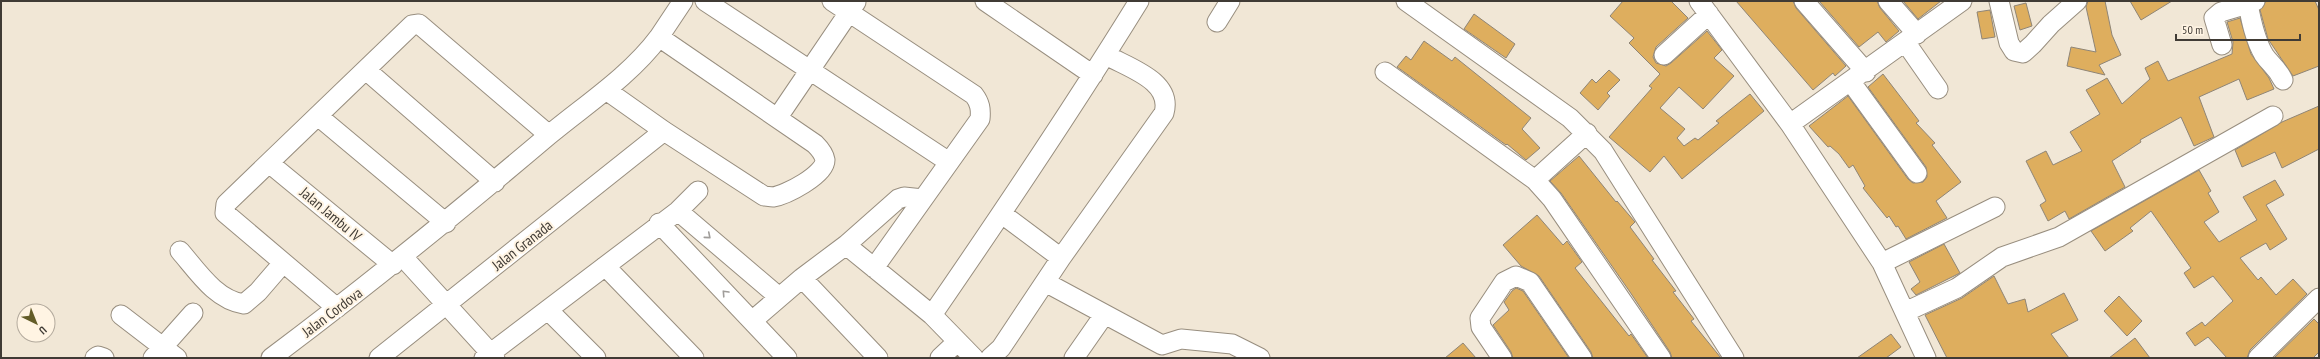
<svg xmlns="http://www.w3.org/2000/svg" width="2320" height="359" font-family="'PT Sans Narrow',sans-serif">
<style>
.building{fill:#deae5e;stroke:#8f8576}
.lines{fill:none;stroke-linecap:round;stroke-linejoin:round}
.minor-casing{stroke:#988e7f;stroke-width:21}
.minor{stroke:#fff;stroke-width:19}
.oneway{stroke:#a09d9a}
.labels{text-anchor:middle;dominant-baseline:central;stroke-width:4;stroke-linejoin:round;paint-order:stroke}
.street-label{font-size:15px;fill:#403b35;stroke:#fff4e3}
</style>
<rect width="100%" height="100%" fill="#f1e7d6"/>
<!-- building -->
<path class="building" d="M1623 1H1671L1688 18 1656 47 1653 57 1656 63 1666 66 1671 63 1707 31 1722 50 1714 58 1734 76 1703 109 1679 87 1660 108 1685 129 1677 138 1684 146 1695 138 1698 140 1719 123 1716 121 1750 94 1764 111 1682 179 1664 156 1650 172 1609 137 1652 88 1649 86 1660 74 1629 43 1634 38 1610 16Z
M1736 1H1793L1796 8 1846 66 1835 76 1833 73 1813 90Z
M1819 1H1877L1880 8 1899 31 1886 42 1878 32 1859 47Z
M1903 1H1941L1918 19Z
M2088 1H2105L2112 35 2121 55 2099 65 2105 75 2067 66 2071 47 2096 52 2086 7Z
M2130 1H2172L2141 20Z
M2266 1H2315L2319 10V66L2293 76 2268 39 2260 10Z
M2026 3 2032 26 2020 30 2014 6Z
M1990 10 1995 37 1982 39 1977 12Z
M1474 14 1515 44 1506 58 1464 29Z
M2240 18 2251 54 2269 78 2274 89 2247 100 2239 79 2199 97 2214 137 2194 146 2181 117 2140 140 2141 142 2112 161 2125 187 2069 219 2065 211 2048 221 2040 205 2046 201 2026 161 2046 151 2053 165 2082 151 2070 132 2100 114 2086 90 2107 78 2122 104 2150 79 2145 68 2158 61 2168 81 2232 54 2233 42 2227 22Z
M1424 41 1452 61 1455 57 1531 118 1522 129 1540 148 1526 160 1507 144 1506 145 1397 67 1406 56 1411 60Z
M1609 70 1620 80 1607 93 1610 96 1598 110 1580 93 1592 79 1596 83Z
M1883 74 1919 121 1916 123 1935 143 1932 145 1961 182 1936 201 1947 218 1906 239 1898 226 1896 227 1889 216 1887 218 1863 188 1865 186 1853 165 1849 168 1839 154 1830 146 1828 147 1809 126 1848 96 1908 179 1913 183 1923 182 1927 177 1926 167 1868 87Z
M2319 106V149L2282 168 2275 152 2242 167 2235 150 2282 122Z
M1579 156 1616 202 1617 201 1635 222 1630 227 1654 259 1652 260 1676 291 1673 292 1694 319 1691 321 1721 358H1672L1670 352 1630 292 1561 193 1550 181Z
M2199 170 2211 191 2208 193 2219 212 2204 222 2219 242 2257 220 2243 197 2275 180 2284 195 2266 205 2287 239 2270 250 2266 243 2240 258 2258 280 2261 277 2276 295 2293 279 2307 294 2250 350 2247 358H2227L2208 337 2195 346 2186 333 2202 322 2205 326 2233 301 2213 276 2194 288 2184 273 2191 268 2151 211 2130 228 2133 231 2105 251 2091 231Z
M1537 215 1563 245 1567 241 1582 262 1575 268 1629 336 1631 334 1648 358H1593L1591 352 1539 276 1521 266 1503 245Z
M1944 244 1960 273 1916 295 1911 289 1920 282 1909 262Z
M1994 276 2008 304 2025 299 2028 312 2064 293 2078 320 2051 334 2069 358H1947L1925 315 1962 298Z
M1516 288 1523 291 1569 358H1513L1511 352 1493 325 1509 310 1504 302 1512 291Z
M2119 296 2142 321 2127 336 2104 311Z
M2314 319 2319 324V352L2313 358H2274Z
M1891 334 1901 347 1886 358H1857Z
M2135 338 2150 358H2109Z
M1463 343 1476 358H1445Z"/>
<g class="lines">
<!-- minor casing -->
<g class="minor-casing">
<path id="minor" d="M705 1 949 162
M832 1 974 95C980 103 981 109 980 119L874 268
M985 1 1093 75
M1406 1 1570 118 1603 151 1734 358
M1699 1 1790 124 1882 263 1926 358
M1804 1 1866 72
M1888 1 1917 34
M1999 1 2009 43 2014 51 2023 53 2033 44 2051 24 2077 1
M2255 1 2248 4C2251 20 2255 40 2264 55 2270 64 2276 66 2283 80
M1217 22 1230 1
M659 37 683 1
M1906 43 1938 89
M2222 45 2214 18 2221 12 2248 4
M1664 55 1709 14
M366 70 495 182
M1385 72 1535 180 1552 199 1661 358
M1851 82 1917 173
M318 116 446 223
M778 117 856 2
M1790 124 1962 1
M269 163 393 265
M1535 180 1587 133
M678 211 779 297
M1002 214 1061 258
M659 223 787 358
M846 245 932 315 974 358
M180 251C198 272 216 300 244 304L258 292 283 263
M403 257 495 358
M1882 263 1995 207
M605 266 694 358
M802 278 878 358
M1045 282 1162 345 1181 339 1232 344 1260 358
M337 308 225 213 226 204 412 25 419 24 549 135
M549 311 596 358
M1905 312 1957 288 2002 257 2059 237 2273 116
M121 315 177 358
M932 315C1003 212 1073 108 1139 1
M752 321 802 278 846 245 898 199 904 197 923 199
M95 358 98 356 104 358
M153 358 193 313
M271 358C366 287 458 212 549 135 585 105 630 76 659 37L815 144C819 148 824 154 825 160 825 175 786 195 773 197 770 197 766 196 764 196L664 131 606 90
M379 358 664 131
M484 358 678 211 698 191
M940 358 957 342
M990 358 1001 348 1061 258 1164 113C1173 81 1129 68 1106 55
M1074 358 1104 315
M1502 358 1481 327 1480 318 1504 282 1516 276 1530 282 1582 358
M2258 358 2319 298"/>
</g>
<!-- minor -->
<use href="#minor" class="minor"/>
</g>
<!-- one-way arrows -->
<defs><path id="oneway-chevron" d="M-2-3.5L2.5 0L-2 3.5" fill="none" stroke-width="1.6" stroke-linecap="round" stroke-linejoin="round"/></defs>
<g class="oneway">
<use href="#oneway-chevron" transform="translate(708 236) rotate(40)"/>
<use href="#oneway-chevron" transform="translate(725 293) rotate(-133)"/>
</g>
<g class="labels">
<!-- street labels -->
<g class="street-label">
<text transform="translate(331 214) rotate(40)">Jalan Jambu IV</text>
<text transform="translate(522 245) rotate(-38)">Jalan Granada</text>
<text transform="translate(332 312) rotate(-37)">Jalan Cordova</text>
</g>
</g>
<!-- border -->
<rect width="2320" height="359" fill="none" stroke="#403b35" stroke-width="4"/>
<!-- north arrow -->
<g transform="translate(36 323) rotate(137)"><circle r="19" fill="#fff4e3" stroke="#b3aa9d"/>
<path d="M0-3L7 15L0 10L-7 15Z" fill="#635c28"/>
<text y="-6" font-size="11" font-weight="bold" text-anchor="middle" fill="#403b35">U</text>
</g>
<!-- scale -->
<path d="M2176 34v6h124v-6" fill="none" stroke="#403b35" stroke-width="2"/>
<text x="2182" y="34" font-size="12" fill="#403b35" stroke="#fff4e3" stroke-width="3" paint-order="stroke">50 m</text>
</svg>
